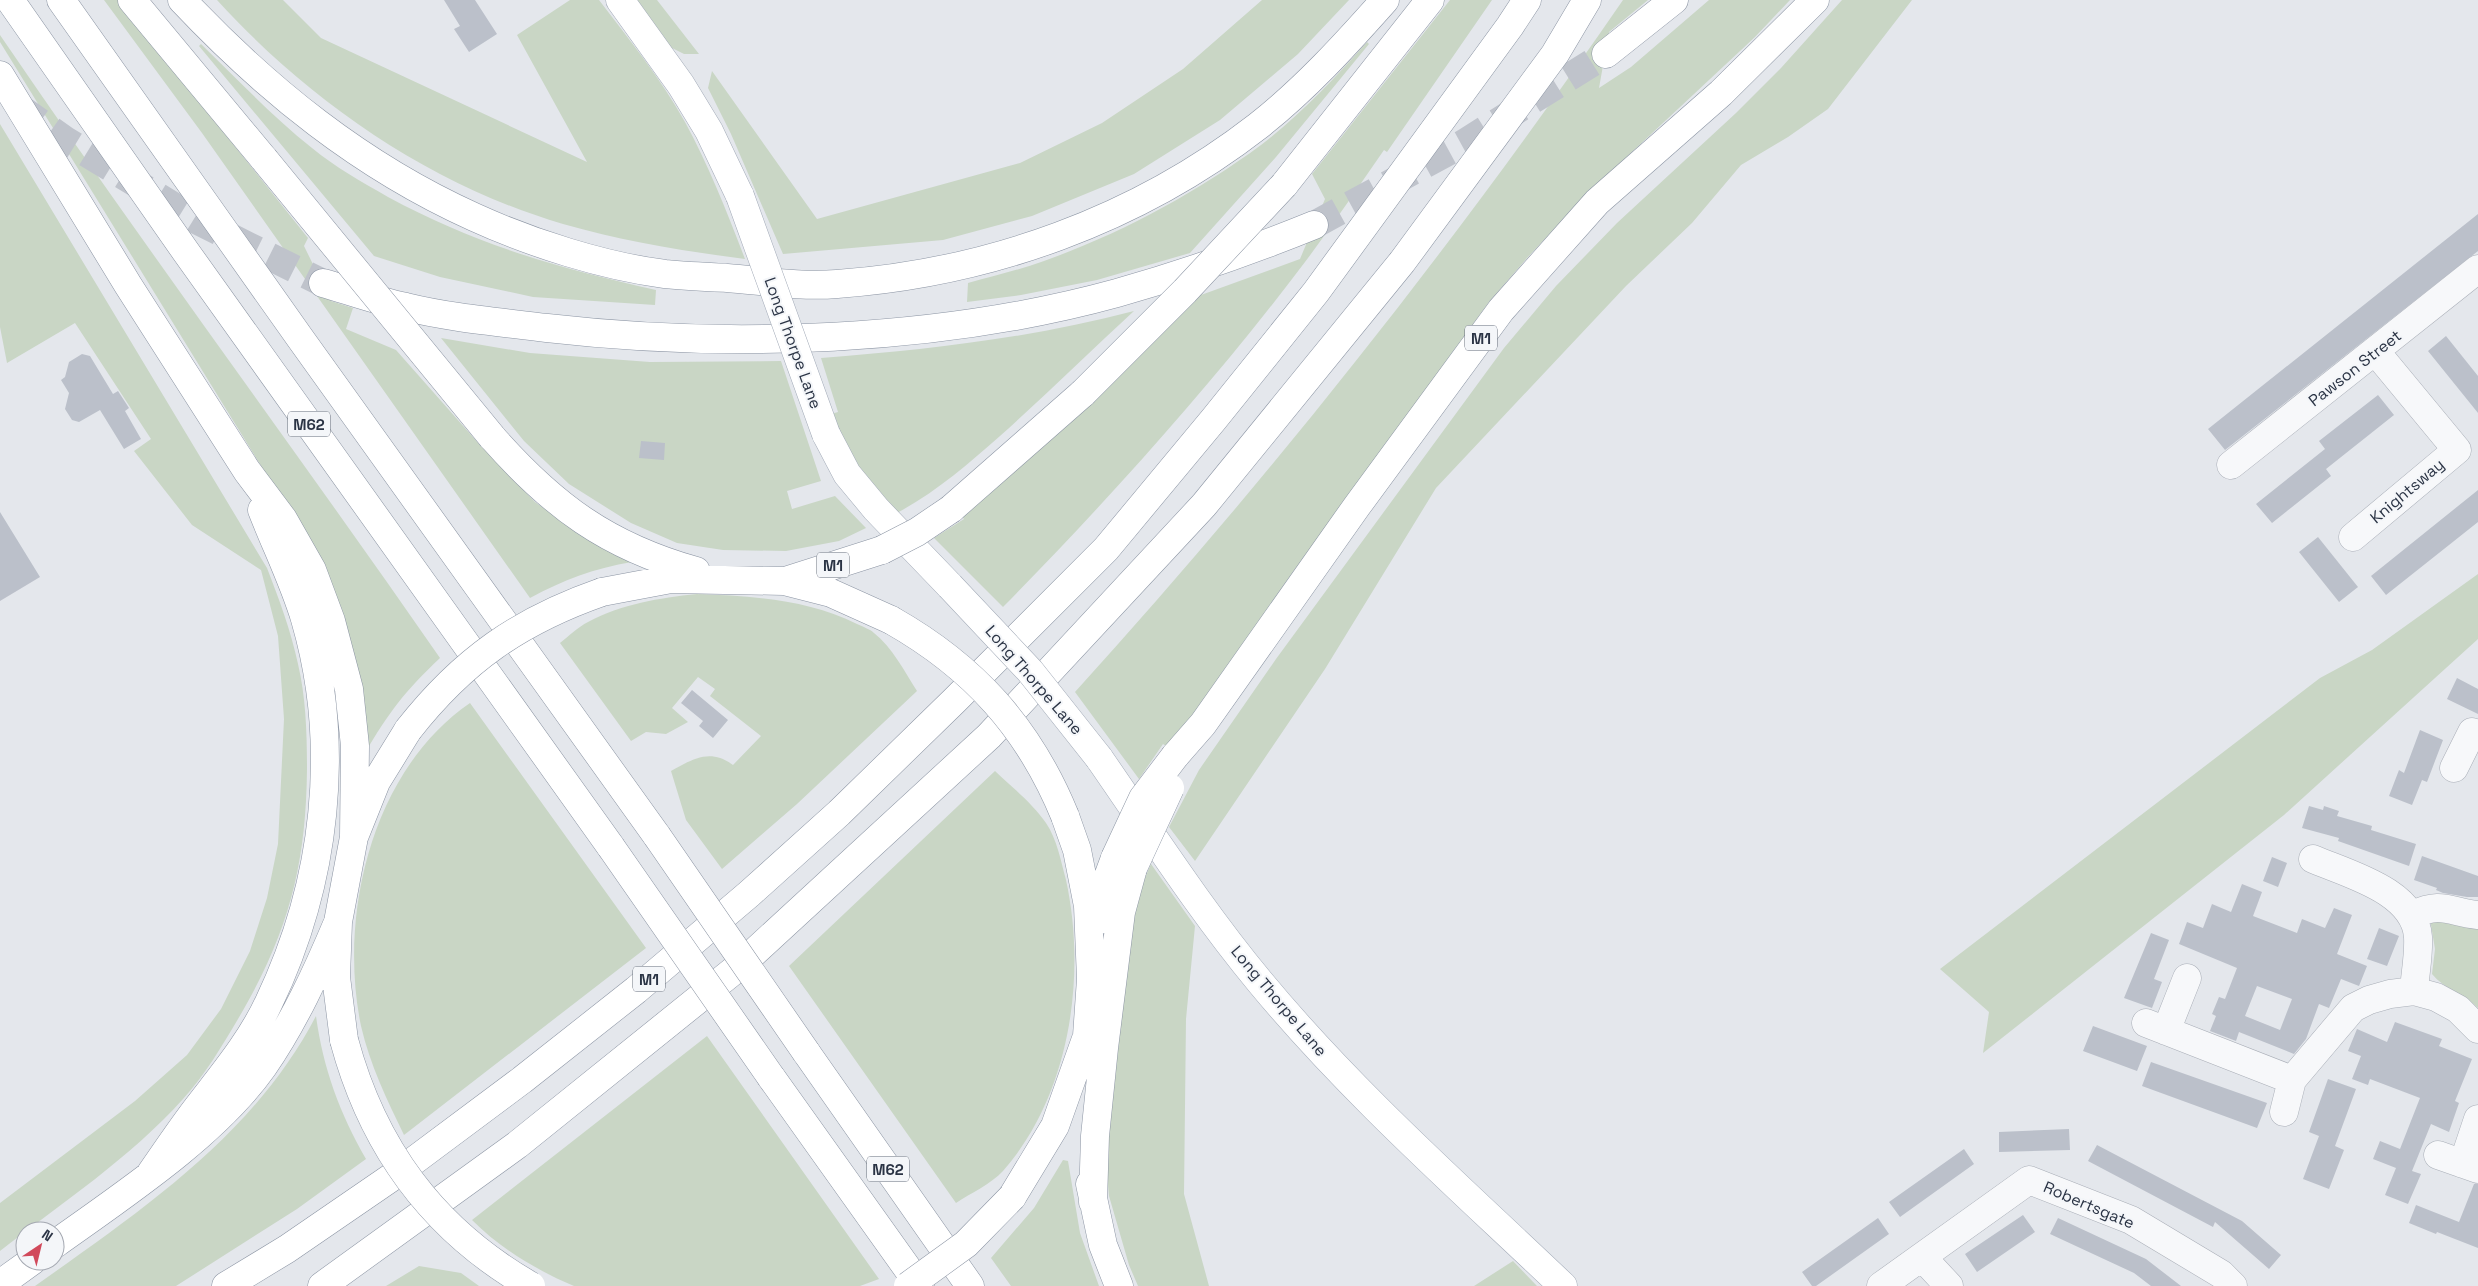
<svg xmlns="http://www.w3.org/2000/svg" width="2478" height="1286" font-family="'Space Grotesk',sans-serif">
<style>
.green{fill:#c9d6c5}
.building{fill:#bbc0ca;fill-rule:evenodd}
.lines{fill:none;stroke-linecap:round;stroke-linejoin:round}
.highway-tunnel{stroke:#bfc3cb;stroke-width:28;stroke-dasharray:28 14;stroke-linecap:butt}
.minor-casing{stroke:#a9aeb7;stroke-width:29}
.major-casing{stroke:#a3abb8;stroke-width:29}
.highway-casing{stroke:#8b94a3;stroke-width:29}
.minor{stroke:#f7f8fa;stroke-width:28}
.major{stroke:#fff;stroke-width:28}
.highway{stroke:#fff;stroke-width:28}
.major-bridge-casing{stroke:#a3abb8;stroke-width:29;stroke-linecap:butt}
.highway-bridge-casing{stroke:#8b94a3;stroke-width:29;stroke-linecap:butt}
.major-bridge{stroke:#fff;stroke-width:28}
.highway-bridge{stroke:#fff;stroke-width:28}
.labels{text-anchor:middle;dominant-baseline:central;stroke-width:4;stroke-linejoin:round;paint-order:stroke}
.shield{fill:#f4f6f9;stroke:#676e7b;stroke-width:1}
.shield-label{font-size:15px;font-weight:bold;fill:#2b3445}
.street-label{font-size:16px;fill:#2b3445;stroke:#f4f6f9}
</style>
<rect width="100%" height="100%" fill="#e4e7ec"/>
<!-- green -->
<path class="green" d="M104 0H118L308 238 304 246 331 301 353 308 346 329 396 350 480 445 535 502 589 540 632 562C595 568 563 580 530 598L202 133Z
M217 0H283L321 38 587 162 517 35 570 0H599C629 39 661 79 685 122 709 166 727 212 745 259 683 251 622 241 563 224 430 185 309 101 217 0Z
M637 0H657L699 54H684L670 47Z
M1262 0H1349L1298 54 1220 120 1134 174 1032 216 943 240 783 254 731 134 708 88 712 71 817 219 1020 163 1102 123 1183 69Z
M1450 0H1492L1387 152 1384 150C1358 187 1333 225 1305 262 1213 384 1110 498 1003 607L934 538 964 519 960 514 1105 391 1201 295 1300 259 1325 199 1312 174Z
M1623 0H1648L1609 32 1599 88 1631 67 1709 0H1790L1755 37 1587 194 1527 258 1489 302 1295 569 1169 748 1163 744 1139 779 1075 692C1273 474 1456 242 1623 0Z
M1842 0H1912L1828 109 1788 137 1741 165 1692 223 1626 286 1436 488 1325 669 1195 861 1169 827 1199 770 1276 659 1504 348 1556 286 1617 223 1736 113 1781 68Z
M0 35C143 245 295 449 440 658 405 691 389 712 365 753L287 508 0 42Z
M1367 42 1369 44 1276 157 1190 253 1097 280 1021 295 967 302 968 283C993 276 1019 270 1044 261 1120 234 1196 193 1261 145 1300 115 1335 78 1367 42Z
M201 44C237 79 272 116 312 148 335 167 362 182 388 197 477 245 558 268 656 290L655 305 533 297 440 277 374 256 199 46Z
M0 124 267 568C279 599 291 631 298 664 306 698 307 734 307 769 306 867 288 934 238 1019 222 1046 205 1075 183 1099 130 1158 62 1203 0 1251V1203L135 1101 187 1055 221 1009 250 951 267 898 278 844 284 719 278 636 261 570 192 525 134 451 151 439 75 323 7 363 0 327Z
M1134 311C1089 352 1046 395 1000 436 967 465 936 492 897 513L858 470 831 414 838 412 821 358C926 350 1032 338 1134 311Z
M441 338 530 353 650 362 781 361 821 481 787 491 792 509 835 496 866 528 839 541 786 551 723 550 677 543 631 523 569 484 524 441Z
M2478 574V639L2284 815 1983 1053 1989 1012 1940 969 2320 678 2372 650Z
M697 594C751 596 808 599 857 624 863 627 870 629 874 633 892 647 905 672 917 691L797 804 722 869 686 820 671 771C693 759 710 748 733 765L761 736 710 696 715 689 698 677 672 708 688 722 666 734 646 732 631 741 560 643C569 636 578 627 588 622 622 604 659 598 697 594Z
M470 703 646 948 404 1135C387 1100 370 1065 361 1026 338 915 372 770 470 703Z
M995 771C1012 787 1033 804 1046 823 1057 839 1061 862 1066 880 1087 976 1070 1095 1003 1171 991 1184 971 1193 956 1203L789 966Z
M1151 864 1195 926 1186 1019 1184 1194 1209 1286H1138L1129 1265 1109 1196 1103 1134 1129 913Z
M2429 913 2478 922V1008C2465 994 2444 989 2432 974L2435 949Z
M316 1016C323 1068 340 1114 366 1159L297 1209 176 1286H35C142 1210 254 1135 316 1016Z
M707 1036 879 1279 860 1286H574C536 1270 501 1249 472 1220Z
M1063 1160 1068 1161 1080 1233 1099 1286H1011L991 1258 1034 1208Z
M1513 1261 1537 1286H1474Z
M419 1266 461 1273 479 1286H386Z"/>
<!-- building -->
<path class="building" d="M444 0H475L497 34 469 52 454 29 460 26Z
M2478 214V251L2225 450 2208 429Z
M2446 336 2478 376V413L2428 351Z
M82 354 90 356 113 394 118 391 129 408 125 411 141 439 124 449 100 410 79 422 72 420 65 409 69 393 61 380 65 377 69 362Z
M2378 395 2394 415 2326 469 2331 476 2272 523 2256 504 2325 449 2319 441Z
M641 441 665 443 664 460 639 458Z
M2478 490V522L2386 595 2371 576Z
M0 512 40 577 0 601Z
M2318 537 2358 587 2339 602 2299 552Z
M2457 678 2478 689V714L2447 699Z
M692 690 728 720 713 738 699 726 703 721 681 703Z
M2420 730 2443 740 2427 782 2422 780 2412 805 2389 796 2399 770 2404 773Z
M2309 806 2323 810 2324 806 2339 811 2337 816 2372 826 2371 830 2416 844 2409 866 2338 841 2339 838 2302 828Z
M2422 856 2478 876V897H2467L2443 893 2436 890 2437 888 2414 880Z
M2272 857 2287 863 2278 887 2263 881Z
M2242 884 2262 892 2253 916 2297 933 2302 919 2325 928 2334 908 2352 915 2337 954 2367 966 2359 986 2341 979 2329 1008 2319 1004 2306 1039 2294 1054 2239 1032 2236 1041 2210 1031 2216 1016 2212 1014 2219 997 2225 999 2237 968 2179 944 2187 922 2203 928 2212 904 2231 912ZM2257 986 2292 999 2280 1030 2245 1016Z
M2379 928 2399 936 2387 966 2367 959Z
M2151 933 2169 940 2154 979 2162 982 2152 1008 2124 998Z
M2395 1022 2442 1039 2439 1046 2472 1059 2455 1101 2459 1103 2449 1132 2431 1124 2412 1171 2421 1174 2408 1204 2385 1195 2396 1168 2373 1159 2380 1141 2400 1149 2420 1098 2370 1079 2368 1085 2352 1079 2361 1056 2348 1051 2357 1029 2387 1042Z
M2093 1026 2147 1046 2137 1071 2083 1051Z
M2151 1062 2267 1103 2257 1128 2142 1086Z
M2328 1079 2356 1089 2335 1146 2344 1150 2329 1189 2303 1179 2319 1136 2309 1132Z
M2069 1129 2070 1150 1999 1152V1132Z
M2097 1145 2242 1221 2281 1255 2269 1269 2215 1222 2213 1227 2088 1161Z
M1964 1149 1974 1164 1900 1217 1889 1202Z
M2474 1184H2478V1248L2437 1232 2436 1234 2409 1223 2416 1205 2459 1222Z
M2023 1215 2035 1232 1977 1272 1965 1254Z
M1878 1218 1889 1234 1816 1286H1812L1802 1272Z
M2058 1218 2146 1259 2181 1286H2151L2134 1273 2050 1234Z"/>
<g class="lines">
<!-- highway-tunnel -->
<path class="highway-tunnel" d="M17 106 65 140 198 221 323 283
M1314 225 1464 143 1606 54"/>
<!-- minor casing -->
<g class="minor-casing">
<path id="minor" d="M2231 465 2478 269
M2353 537 2457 450 2376 352
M2454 768 2472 732 2478 734
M2313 859C2348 874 2415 891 2418 937 2419 955 2415 974 2414 991
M2413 915C2441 901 2450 912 2478 915
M2146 1023 2292 1080
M2166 1031 2187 978
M2284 1112 2292 1080 2353 1008 2369 1000 2390 994 2414 991 2436 997 2458 1009 2478 1029
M2438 1155 2478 1169
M2463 1164 2478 1119
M1922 1257 1949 1286
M1881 1286 2029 1180 2131 1220 2221 1274 2233 1286"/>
</g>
<!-- major casing -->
<g class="major-casing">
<path id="major" d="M620 0 681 85 709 131 740 196
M826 434 847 474 876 509 950 586
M1099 758C1151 833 1201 911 1260 982 1351 1092 1459 1187 1563 1286"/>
</g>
<!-- highway casing -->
<g class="highway-casing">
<path id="highway" d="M10 0 186 252 611 847
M61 0 300 338 657 836
M132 0 264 159
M182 0C267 90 361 166 474 217 531 243 603 266 665 274 686 276 707 277 727 278 764 281 801 287 837 284 989 273 1137 220 1258 126 1305 89 1345 45 1385 0
M1606 54 1674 0
M0 75 128 285 247 471 283 519 312 570 331 621 349 689 355 746 354 837
M1284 185 1430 0
M323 283C350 291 378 301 406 307 451 318 500 322 547 328 729 349 939 342 1117 293 1184 274 1250 251 1314 225
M492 437C553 506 607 546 696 571
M951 509 1083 393
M785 581 882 550
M602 592 671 579 784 581 831 593 891 620
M1175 756 1203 724 1357 506 1501 310 1597 202 1721 93 1815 0
M1094 923 1101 896 1115 858
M344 1040 336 977 338 922 354 837 376 782 408 730
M806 1052 970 1286
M771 1077 920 1286
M151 1173C166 1151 181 1129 197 1108 223 1074 251 1041 269 1002 326 883 342 746 305 619 294 582 276 546 262 510
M1090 1184 1103 1245 1119 1286
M1012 1197 1055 1126 1087 1036 1091 979 1088 906 1077 850 1065 816
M1093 1202 1095 1136 1104 1048 1121 912 1133 868
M55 1244C122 1196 215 1135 263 1067 294 1022 317 972 338 922
M0 1284 32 1261
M226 1286 287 1249 392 1177 522 1080 636 990 749 894 839 813 954 701 1106 549 1214 419 1316 292 1510 26 1527 0
M322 1286 517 1145 737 968 989 736 1204 505 1402 262 1555 54 1587 0"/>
</g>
<!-- minor -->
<use href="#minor" class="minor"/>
<!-- major -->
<use href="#major" class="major"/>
<!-- highway -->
<use href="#highway" class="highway"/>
<!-- major-bridge casing -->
<g class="major-bridge-casing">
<path id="major-bridge" d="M740 196 826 434
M950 586 1030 671 1099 758"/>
</g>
<!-- highway-bridge casing -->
<g class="highway-bridge-casing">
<path id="highway-bridge" d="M264 159 492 437
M1083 393 1185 291 1284 185
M882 550 917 532 951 509
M891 620C974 667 1029 728 1065 816
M408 730C463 660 519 621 602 592
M657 836 806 1052
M611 847 771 1077
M1115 858 1143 798 1175 756
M1133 868 1170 788
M344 1040C373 1148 433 1230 531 1286
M908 1286 966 1244 1012 1197"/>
</g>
<!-- major-bridge -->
<use href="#major-bridge" class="major-bridge"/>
<!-- highway-bridge -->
<use href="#highway-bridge" class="highway-bridge"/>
</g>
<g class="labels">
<!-- shield labels -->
<g class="shield">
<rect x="1465" y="325.5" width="32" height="25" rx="4"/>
<rect x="288" y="411.5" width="42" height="25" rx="4"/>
<rect x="817" y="552.5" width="32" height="25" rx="4"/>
<rect x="633" y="966.5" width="32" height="25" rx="4"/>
<rect x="867" y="1156.5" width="42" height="25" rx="4"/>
</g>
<g class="shield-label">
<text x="1481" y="338">M1</text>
<text x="309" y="424">M62</text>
<text x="833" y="565">M1</text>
<text x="649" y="979">M1</text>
<text x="888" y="1169">M62</text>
</g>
<!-- street labels -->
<g class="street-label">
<text transform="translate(793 343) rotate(70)">Long Thorpe Lane</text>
<text transform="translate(2355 368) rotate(-38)">Pawson Street</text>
<text transform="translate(2407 491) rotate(-40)">Knightsway</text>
<text transform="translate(1034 680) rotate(49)">Long Thorpe Lane</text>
<text transform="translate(1279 1001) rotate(50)">Long Thorpe Lane</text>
<text transform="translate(2089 1205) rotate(23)">Robertsgate</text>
</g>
</g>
<!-- north arrow -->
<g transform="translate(40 1246) rotate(35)"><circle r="24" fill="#f4f6f9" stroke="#a4a8b1"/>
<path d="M0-4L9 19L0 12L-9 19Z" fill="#d1495b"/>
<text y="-8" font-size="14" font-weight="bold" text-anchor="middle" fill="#2b3445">N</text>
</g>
</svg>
